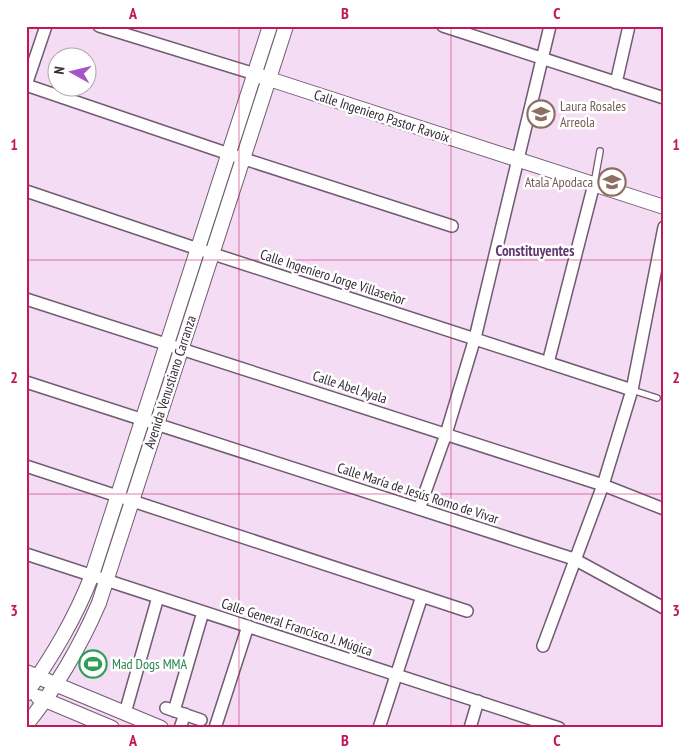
<svg xmlns="http://www.w3.org/2000/svg" width="690" height="754" font-family="'PT Sans Narrow',sans-serif">
<style>
.lines{fill:none;stroke-linecap:round;stroke-linejoin:round}
.service-casing{stroke:#705b71;stroke-width:8}
.minor-casing{stroke:#705b71;stroke-width:14}
.tertiary-casing{stroke:#705b71;stroke-width:16}
.service{stroke:#fff;stroke-width:5.5}
.minor{stroke:#fff;stroke-width:11}
.tertiary{stroke:#fff;stroke-width:14}
.grid{fill:none;stroke:#c2185b;stroke-width:1;stroke-opacity:0.55}
.labels{text-anchor:middle;dominant-baseline:central;stroke-width:5;stroke-linejoin:round;paint-order:stroke}
.education-label{font-size:14px;fill:#785e54;stroke:#fff;text-anchor:start}
.street-label{font-size:14px;fill:#322933;stroke:#fff}
.leisure-label{font-size:14px;fill:#27864d;stroke:#fff;text-anchor:start}
.neighbourhood-label{font-size:15px;font-weight:bold;fill:#613a73;stroke:#fff}
.neatline{fill:none;stroke:#c2185b;stroke-width:2}
.grid-label{font-size:16px;text-anchor:middle;font-weight:bold;fill:#c2185b}
</style>
<rect width="100%" height="100%" fill="#f4dcf4"/>
<g class="lines">
<!-- service casing -->
<g class="service-casing">
<path id="service" d="M594 184 600 151
M632 390 657 398"/>
</g>
<!-- minor casing -->
<g class="minor-casing">
<path id="minor" d="M99 26 255 74
M443 26 664 98
M616 83 629 26
M26 85 229 154 452 226
M26 85 46 26
M26 191 198 249 632 390
M26 299 603 485 664 509
M548 363 594 184
M26 382 574 559 664 608
M26 466 467 611
M419 509 446 434 475 338 550 26
M26 554 559 728
M543 646 603 485 632 390 664 227
M166 708 201 720
M174 711 203 612
M125 713 158 597
M180 728 185 714
M215 728 248 626
M379 728 422 596
M470 728 478 701"/>
</g>
<!-- tertiary casing -->
<g class="tertiary-casing">
<path id="tertiary" d="M260 76 664 207
M26 672 161 728
M26 694C53 655 75 619 92 575L270 26
M38 697 112 728
M26 725C56 688 80 647 99 603L286 26"/>
</g>
<!-- service -->
<use href="#service" class="service"/>
<!-- minor -->
<use href="#minor" class="minor"/>
<!-- tertiary -->
<use href="#tertiary" class="tertiary"/>
</g>
<!-- grid -->
<path class="grid" d="M239 26V728M451 26V728M26 260H664M26 494H664"/>
<!-- icons -->
<defs>
<g id="school-ring" transform="scale(1.4375)"><circle r="9.5" fill="#fff" stroke="#8d6e63" stroke-width="1.5"/><path d="M0-5L7-2L0 1L-7-2ZM-4 1L0 2.5L4 1V4Q0 6-4 4Z" fill="#8d6e63"/></g>
<g id="stadium-ring" transform="scale(1.4375)"><circle r="9.5" fill="#fff" stroke="#2e9e5b" stroke-width="1.5"/><path d="M0-5a6.5 5 0 1 0 0 10a6.5 5 0 1 0 0-10ZM-3.5-1.8h7v3.6h-7Z" fill="#2e9e5b"/></g>
</defs>
<g fill-rule="evenodd">
<use href="#school-ring" x="541" y="114"/>
<use href="#school-ring" x="612" y="182"/>
<use href="#stadium-ring" x="93" y="664"/>
</g>
<g class="labels">
<!-- education labels -->
<g class="education-label">
<text x="560" y="106">Laura Rosales<tspan x="560" dy="16">Arreola</tspan></text>
<text x="593" y="182" text-anchor="end">Atala Apodaca</text>
</g>
<!-- street labels -->
<g class="street-label">
<text transform="translate(382 116) rotate(18)">Calle Ingeniero Pastor Ravoix</text>
<text transform="translate(333 277) rotate(18)">Calle Ingeniero Jorge Villaseñor</text>
<text transform="translate(170 382) rotate(-72)">Avenida Venustiano Carranza</text>
<text transform="translate(350 387) rotate(18)">Calle Abel Ayala</text>
<text transform="translate(418 493) rotate(18)">Calle María de Jesús Romo de Vivar</text>
<text transform="translate(297 627) rotate(18)">Calle General Francisco J. Múgica</text>
</g>
<!-- leisure labels -->
<g class="leisure-label">
<text x="112" y="664">Mad Dogs MMA</text>
</g>
<!-- neighbourhood labels -->
<g class="neighbourhood-label">
<text x="535" y="250">Constituyentes</text>
</g>
</g>
<!-- border -->
<rect width="690" height="754" fill="none" stroke="#ffffff" stroke-width="55"/>
<!-- north arrow -->
<g transform="translate(72 72) rotate(278)"><circle r="24" fill="#ffffff" stroke="#ada9ad"/>
<path d="M0-4L9 19L0 12L-9 19Z" fill="#a557c8"/>
<text y="-8" font-size="14" font-weight="bold" text-anchor="middle" fill="#322933">N</text>
</g>
<rect x="28" y="28" width="634" height="698" class="neatline"/>
<g class="grid-label">
<text x="133" y="19">A</text>
<text x="345" y="19">B</text>
<text x="557" y="19">C</text>
<text x="14" y="150">1</text>
<text x="676" y="150">1</text>
<text x="14" y="383">2</text>
<text x="676" y="383">2</text>
<text x="14" y="616">3</text>
<text x="676" y="616">3</text>
<text x="133" y="746">A</text>
<text x="345" y="746">B</text>
<text x="557" y="746">C</text>
</g>
</svg>
